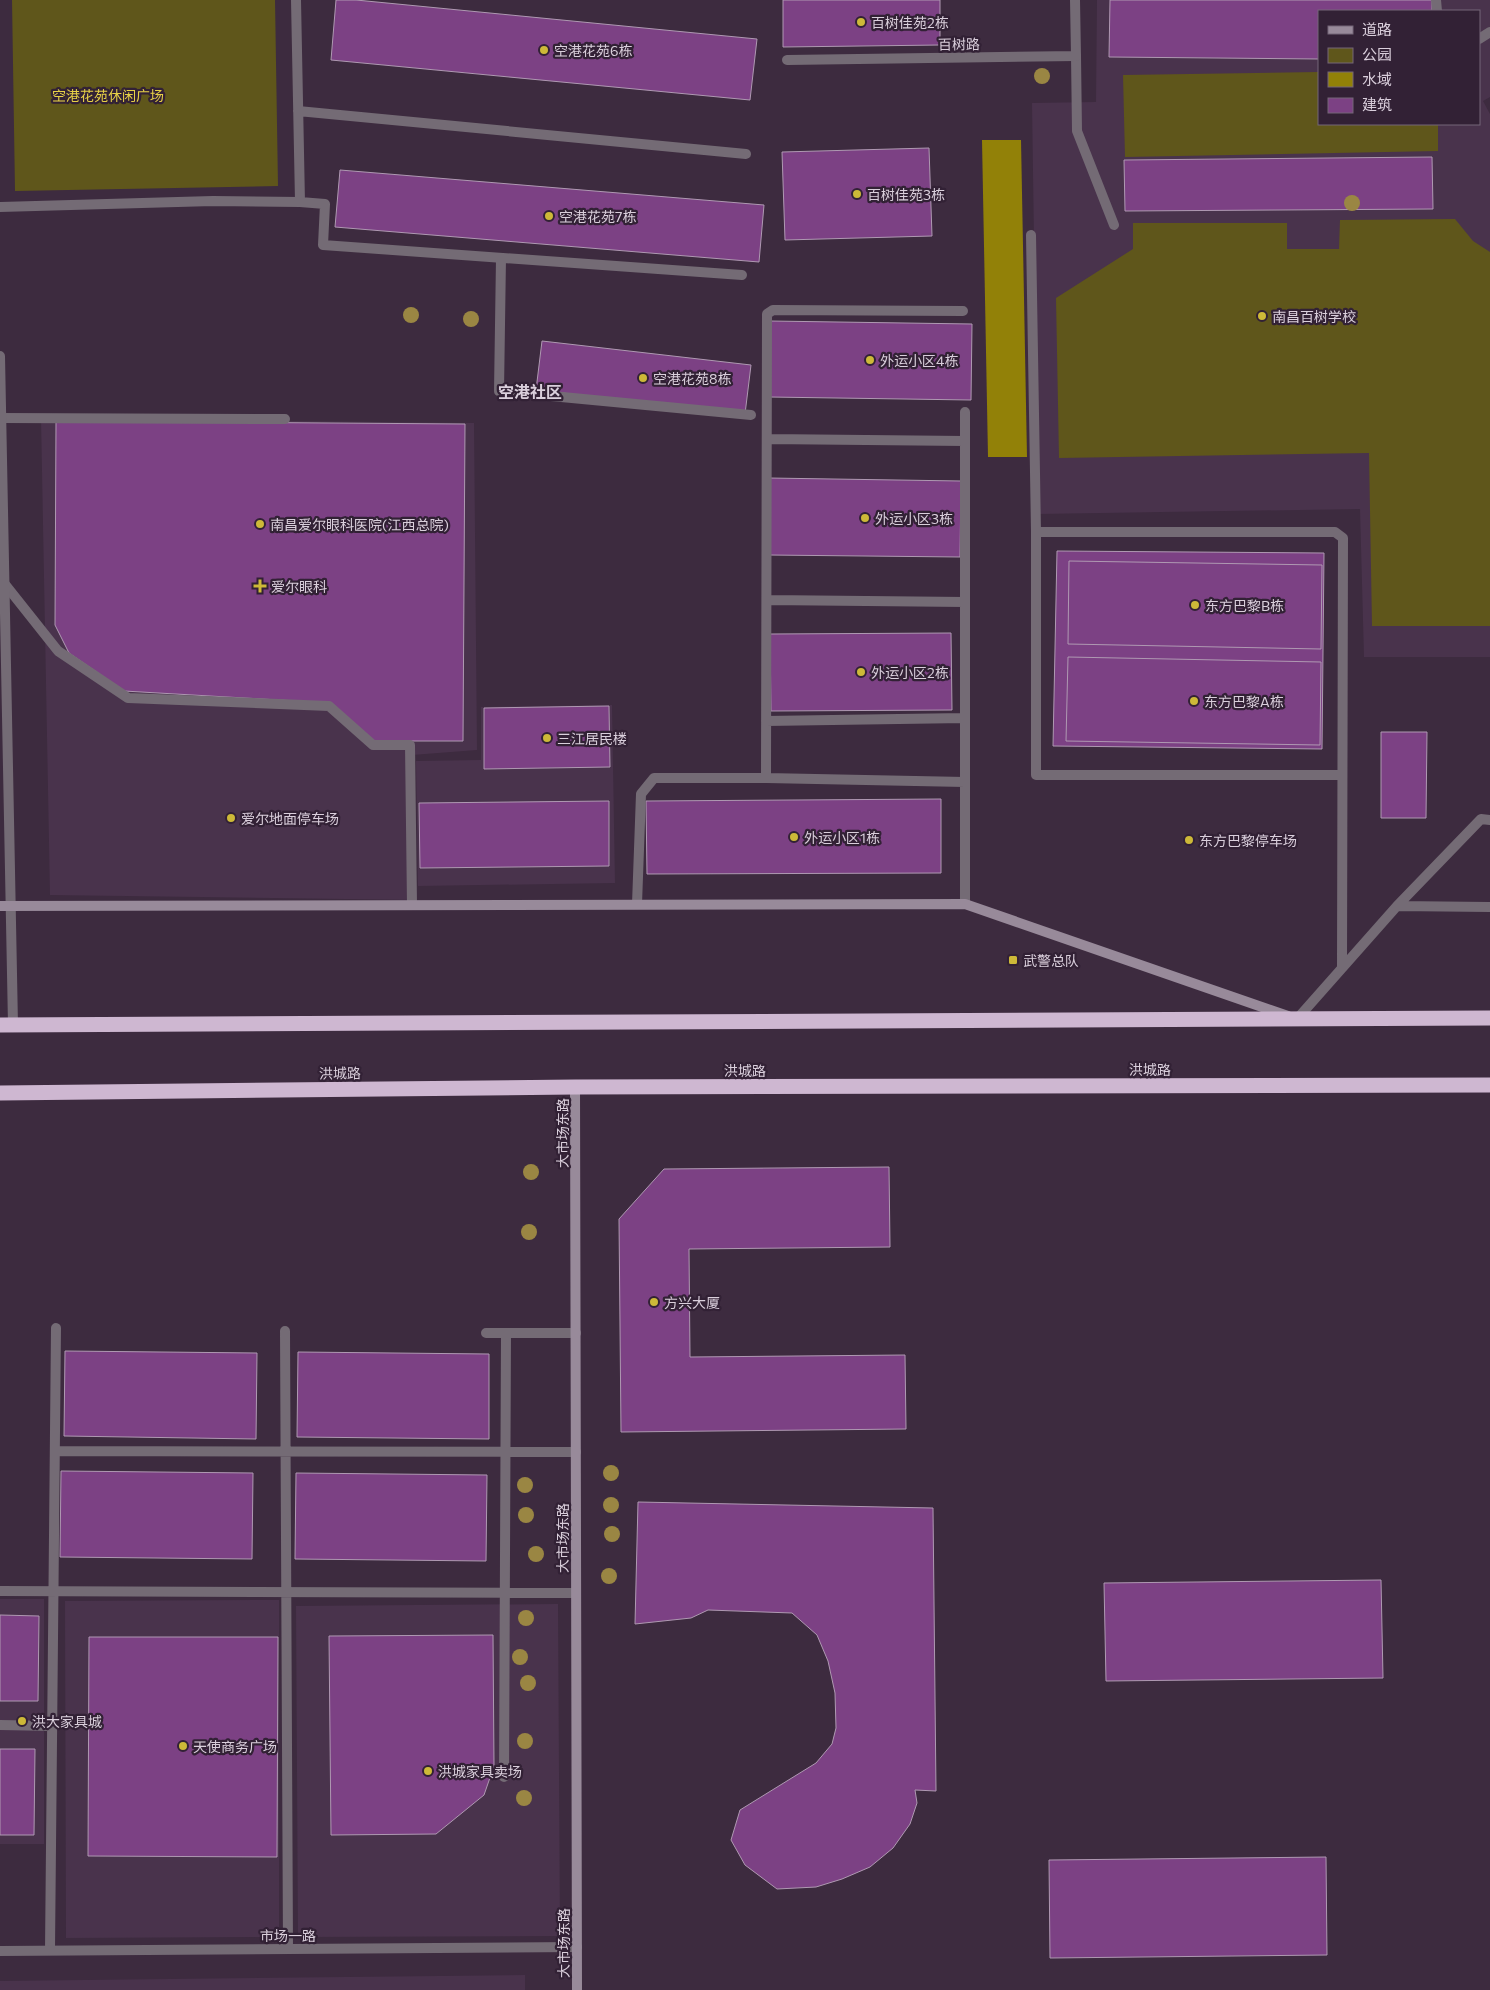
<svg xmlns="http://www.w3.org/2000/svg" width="1490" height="1990" font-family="Commissioner,'Noto Sans SC',sans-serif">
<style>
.built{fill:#49334c;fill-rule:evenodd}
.green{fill:#5f561b}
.water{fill:#928108}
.building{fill:#7c4184;stroke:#af99b2}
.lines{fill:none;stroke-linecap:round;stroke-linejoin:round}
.lane{stroke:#746b75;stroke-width:10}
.street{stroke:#746b75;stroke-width:10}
.secondary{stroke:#988a9a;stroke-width:10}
.highway{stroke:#ceb7d1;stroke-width:15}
.tree{fill:#9a8643}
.poi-dot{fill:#cdb938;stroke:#322135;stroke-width:2}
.labels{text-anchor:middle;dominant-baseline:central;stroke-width:4.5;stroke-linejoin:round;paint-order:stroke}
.poi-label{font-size:14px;fill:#dacfdc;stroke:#322135;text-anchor:start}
.street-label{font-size:14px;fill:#dacfdc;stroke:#322135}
.park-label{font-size:14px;fill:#e7d147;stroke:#322135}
.quarter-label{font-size:16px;font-weight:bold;fill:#dacfdc;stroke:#322135}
</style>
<rect width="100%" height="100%" fill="#3d2b3f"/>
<!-- built -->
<path class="built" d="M1097 0H1490V97L1483 101 1490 114V657H1364L1360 509 1038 514 1032 103 1096 102ZM1319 11H1479V124H1319Z
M41 418 474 423 477 750 412 755 417 900 50 895Z
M612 705 615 883 418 886 416 761 481 760V707Z
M0 1599H44V1844H0Z
M279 1600V1937L66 1938 65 1601Z
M558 1604 560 1936 298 1937 296 1606Z
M525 1975V1990H0V1981Z"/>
<!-- green -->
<path class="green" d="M12 0H275L278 186 15 191Z
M1319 72V124H1438V151L1125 157 1123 75Z
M1455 219 1473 241 1490 252V626H1372L1369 453 1059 458 1056 298 1133 249V223H1287V249H1339L1340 220Z"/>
<!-- water -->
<path class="water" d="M982 140H1021L1027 457H988Z"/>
<!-- building -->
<path class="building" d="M336 0H356L757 39 750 100 331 60Z
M783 0H940V45L783 47Z
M1110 0H1432V11H1319V59L1109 57Z
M929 148 932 236 785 240 782 152Z
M1432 157 1433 209 1125 211 1124 160Z
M340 170 764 205 759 262 335 227Z
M770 321 972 324 971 400 769 397Z
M542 341 751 365 745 414 536 390Z
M56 421 465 424 463 741H373L330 703 124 691 69 653 55 625Z
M769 478 961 481 960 557 768 555Z
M1057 551 1324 553 1322 749 1053 746Z
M1069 561 1322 565 1321 649 1068 644Z
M951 633 952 710 771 711 770 634Z
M1068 657 1321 662 1320 745 1066 741Z
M609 706 610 767 484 769V708Z
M1381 732H1427L1426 818H1381Z
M941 799V873L647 874 646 801Z
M609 801V866L420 868 419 803Z
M889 1167 890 1247 689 1249 690 1357 905 1355 906 1429 621 1432 619 1219 664 1169Z
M65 1351 257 1353 256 1439 64 1436Z
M298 1352 489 1354V1439L297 1437Z
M61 1471 253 1473 252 1559 60 1557Z
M296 1473 487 1475 486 1561 295 1559Z
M638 1502 933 1508 936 1791 915 1790 917 1803 910 1824 893 1848 870 1867 842 1879 816 1887 777 1889 745 1865 731 1840 740 1810 816 1763 832 1744 836 1728 835 1693 828 1661 817 1635 792 1613 708 1610 691 1618 635 1624Z
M1381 1580 1383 1678 1106 1681 1104 1583Z
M0 1615 39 1616 38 1701H0Z
M493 1635 494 1766 484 1795 436 1834 331 1835 329 1636Z
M89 1637H278L277 1857 88 1856Z
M0 1749H35L34 1835H0Z
M1326 1857 1327 1955 1050 1958 1049 1860Z"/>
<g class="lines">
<!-- lane -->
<path class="lane" d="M1436 0 1437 11
M1479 39 1490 32
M1076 56 1077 131 1114 225
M298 111 746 154
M300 202 325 204 323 245 742 275
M0 207 213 201 300 202 296 0
M1031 235 1036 532
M501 258 499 391 751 415
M1 418 285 419
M767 439 965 441
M4 583 58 651 128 698 329 706 373 745H410L412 905
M767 600 965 602
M766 721 965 718
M766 778 767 314 773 310 963 311
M637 904 641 794 654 778H766L965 782
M965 904V412
M1397 906 1481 819 1490 820
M1342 968C1342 825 1343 681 1343 538L1335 532H1036V775H1342
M1297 1019 1397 906 1490 907
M285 1331 288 1949
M486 1333H576
M55 1451 576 1452
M0 1591 576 1593
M0 1725 52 1726
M504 1777 506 1333
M50 1950 56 1328"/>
<!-- street -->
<path class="street" d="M787 60 1076 56 1075 0
M0 356 13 1025
M0 1951 577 1947"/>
<!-- secondary -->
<path class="secondary" d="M0 906 965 904 1288 1016
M575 1087 577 1990"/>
<!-- highway -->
<path class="highway" d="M0 1025 1490 1018
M0 1093 575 1087 1490 1085"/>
</g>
<!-- trees -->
<g class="tree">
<circle cx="1042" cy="76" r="8"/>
<circle cx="1352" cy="203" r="8"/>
<circle cx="411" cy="315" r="8"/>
<circle cx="471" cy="319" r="8"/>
<circle cx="531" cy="1172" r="8"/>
<circle cx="529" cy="1232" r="8"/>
<circle cx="611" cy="1473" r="8"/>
<circle cx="525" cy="1485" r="8"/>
<circle cx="611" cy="1505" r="8"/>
<circle cx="526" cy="1515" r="8"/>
<circle cx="612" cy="1534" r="8"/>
<circle cx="536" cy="1554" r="8"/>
<circle cx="609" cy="1576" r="8"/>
<circle cx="526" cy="1618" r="8"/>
<circle cx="520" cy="1657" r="8"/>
<circle cx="528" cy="1683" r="8"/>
<circle cx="525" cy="1741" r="8"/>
<circle cx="524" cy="1798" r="8"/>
</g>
<!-- markers -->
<g class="poi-dot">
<circle cx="861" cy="22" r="5"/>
<circle cx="544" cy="50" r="5"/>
<circle cx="857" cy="194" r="5"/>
<circle cx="549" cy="216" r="5"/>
<circle cx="1262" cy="316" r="5"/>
<circle cx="870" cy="360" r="5"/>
<circle cx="643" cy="378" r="5"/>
<circle cx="865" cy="518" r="5"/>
<circle cx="260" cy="524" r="5"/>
<path d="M257.5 578.5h5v5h5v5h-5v5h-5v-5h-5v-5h5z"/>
<circle cx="1195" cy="605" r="5"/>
<circle cx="861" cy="672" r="5"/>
<circle cx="1194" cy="701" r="5"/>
<circle cx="547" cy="738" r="5"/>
<circle cx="231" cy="818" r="5"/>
<circle cx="794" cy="837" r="5"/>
<circle cx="1189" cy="840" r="5"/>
<rect x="1008" y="955" width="10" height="10" rx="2.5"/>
<circle cx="654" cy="1302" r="5"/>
<circle cx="22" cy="1721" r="5"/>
<circle cx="183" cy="1746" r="5"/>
<circle cx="428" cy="1771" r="5"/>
</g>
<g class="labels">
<!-- poi labels -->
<g class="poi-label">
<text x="871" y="22">百树佳苑2栋</text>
<text x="554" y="50">空港花苑6栋</text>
<text x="867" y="194">百树佳苑3栋</text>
<text x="559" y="216">空港花苑7栋</text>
<text x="1272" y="316">南昌百树学校</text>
<text x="880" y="360">外运小区4栋</text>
<text x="653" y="378">空港花苑8栋</text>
<text x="875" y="518">外运小区3栋</text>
<text x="270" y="524">南昌爱尔眼科医院(江西总院)</text>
<text x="271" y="586">爱尔眼科</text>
<text x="1205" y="605">东方巴黎B栋</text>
<text x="871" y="672">外运小区2栋</text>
<text x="1204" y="701">东方巴黎A栋</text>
<text x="557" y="738">三江居民楼</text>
<text x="241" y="818">爱尔地面停车场</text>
<text x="804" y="837">外运小区1栋</text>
<text x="1199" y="840">东方巴黎停车场</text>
<text x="1023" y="960">武警总队</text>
<text x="664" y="1302">方兴大厦</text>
<text x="32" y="1721">洪大家具城</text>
<text x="193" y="1746">天使商务广场</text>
<text x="438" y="1771">洪城家具卖场</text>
</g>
<!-- street labels -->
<g class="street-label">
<text transform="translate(959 44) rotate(-1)">百树路</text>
<text x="1150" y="1069">洪城路</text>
<text x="745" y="1070">洪城路</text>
<text transform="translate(340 1073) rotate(-1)">洪城路</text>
<text transform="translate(562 1133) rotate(-90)">大市场东路</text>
<text transform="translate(562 1538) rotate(-90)">大市场东路</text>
<text x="288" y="1935">市场一路</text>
<text transform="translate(563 1943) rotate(-90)">大市场东路</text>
</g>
<!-- park labels -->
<g class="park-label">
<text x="108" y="95">空港花苑休闲广场</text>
</g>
<!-- quarter labels -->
<g class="quarter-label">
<text x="530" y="391">空港社区</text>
</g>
</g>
<!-- legend -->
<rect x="1318" y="10" width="162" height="115" fill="#322135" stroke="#756778"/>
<rect x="1328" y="26" width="25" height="8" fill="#988a9a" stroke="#756778"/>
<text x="1362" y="35" font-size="15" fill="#dacfdc">道路</text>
<rect x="1328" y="48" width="25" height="15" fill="#5f561b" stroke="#756778"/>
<text x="1362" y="60" font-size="15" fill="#dacfdc">公园</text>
<rect x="1328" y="72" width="25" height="15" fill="#928108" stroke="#756778"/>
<text x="1362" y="85" font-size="15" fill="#dacfdc">水域</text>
<rect x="1328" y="98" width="25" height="15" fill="#7c4184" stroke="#756778"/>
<text x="1362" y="110" font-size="15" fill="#dacfdc">建筑</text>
</svg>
